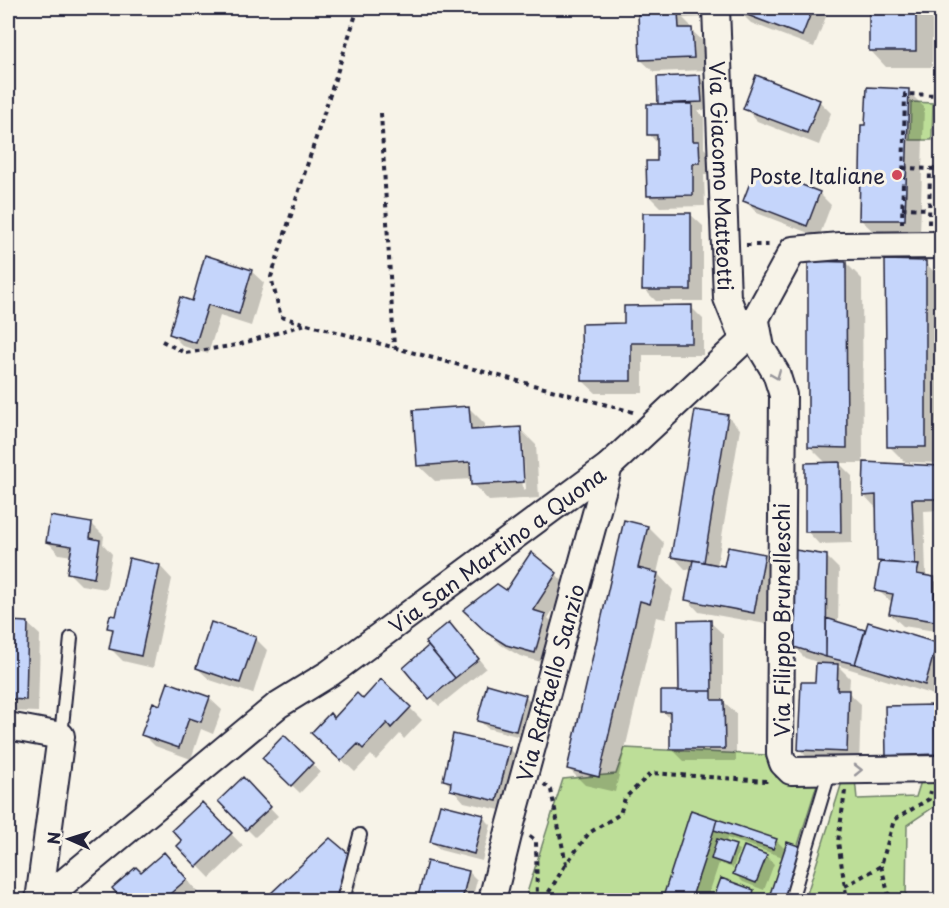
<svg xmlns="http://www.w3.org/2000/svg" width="949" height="908" font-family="'Playpen Sans',sans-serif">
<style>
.green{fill:#bdde98;stroke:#70806a;stroke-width:1.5}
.shadow{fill:#0003;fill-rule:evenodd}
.building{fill:#c5d5fb;stroke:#22223b;stroke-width:1.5}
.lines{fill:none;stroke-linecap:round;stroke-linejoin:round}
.service-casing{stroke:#22223b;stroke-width:16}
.minor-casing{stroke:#22223b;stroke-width:30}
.path{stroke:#22223b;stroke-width:4;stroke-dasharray:4.5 4.5;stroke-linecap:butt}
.service{stroke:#f7f3e8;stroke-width:12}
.minor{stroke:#f7f3e8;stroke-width:26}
.oneway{stroke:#97959a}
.poi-dot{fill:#d1495b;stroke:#f7f3e8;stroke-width:2}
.labels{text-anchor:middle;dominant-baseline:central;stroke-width:6;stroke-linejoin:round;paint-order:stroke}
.street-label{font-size:21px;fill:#22223b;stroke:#f7f3e8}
.poi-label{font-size:21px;fill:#22223b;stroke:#f7f3e8;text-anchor:end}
</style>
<rect width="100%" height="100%" fill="#f7f3e8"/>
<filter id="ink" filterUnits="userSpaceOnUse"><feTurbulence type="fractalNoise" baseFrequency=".0167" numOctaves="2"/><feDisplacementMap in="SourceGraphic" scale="12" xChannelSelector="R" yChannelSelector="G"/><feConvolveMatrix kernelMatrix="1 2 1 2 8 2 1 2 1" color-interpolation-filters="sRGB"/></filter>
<g filter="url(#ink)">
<!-- green -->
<path class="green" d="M911 102 933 103 932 140H910Z
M625 748 766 755 776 777 819 778 798 845 805 848 788 900H534L526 896 563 779 616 774Z
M922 778H940L941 802 907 825 906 900H805L843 779H855L857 799 916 797Z"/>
<!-- shadow -->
<path class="shadow" d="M651 8H707V17L683 18 690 25V29L704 42 705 70 654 72 641 60 657 14Z
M739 8H820L827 14 814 47 751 23 738 10Z
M870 8H932V67H886L870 50Z
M700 77 708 85 709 110H697L704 117V148L711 155V174L704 175 705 206 660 207 648 195 659 162 658 144 649 134 662 106 660 103Z
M908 91 924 107 920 235H877L860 219 867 126Z
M819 101 831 113 819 145 757 121 745 108Z
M819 193 831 205 819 237 757 213 745 201Z
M690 214 703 226V301H656L644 289Z
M846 263 862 279 863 463H839L852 476V543L819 544 807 531 827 464 810 447Z
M925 263 942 279V463L905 462 889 446Z
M251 271 264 283 251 326 220 316 208 354 183 346 171 334 193 303Z
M691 307 703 319V355H643V393H596L583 381 625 325Z
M469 408 485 424V431L520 429 536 445 539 498 489 501 473 484 472 479 435 481 418 465ZM520 444H523L526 489 523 490Z
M696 412 728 417 740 429 717 566 726 568 764 555 777 567 766 624 699 612 687 599 692 570 685 569 673 556Z
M939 468 942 510 924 511 926 574 942 586V632L903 626 890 614 893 603 877 590 881 563 878 561 876 508 864 495Z
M92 524 104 536 103 544 112 554 106 589 81 585 69 573 72 556 59 554 47 541Z
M648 527 664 543 657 573 673 590 666 619 656 617 615 792 585 785 568 768Z
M827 557 839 569 838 623 866 633 937 644 942 649V681L937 696 837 665 850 678 849 693 861 704 859 764 812 762 800 750 823 664 805 658 793 646Z
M160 566 172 579 153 668 123 661 111 649 114 633 109 627Z
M556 574 568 587 548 618 558 627 548 664 520 656 501 645 477 622 506 592Z
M8 607 11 611V623H27L40 635 38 712 8 711Z
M710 622 723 634V701L736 713V761H684L672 749V721L663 711 680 693Z
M457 632 486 668 439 706 405 668 431 646Z
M255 638 267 650 253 694 210 680 197 668Z
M525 696 533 704 524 738 487 728 479 720Z
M209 698 222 710 213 734 201 729 191 759 155 746 143 734 160 707Z
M363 701 410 708 422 720 404 739 400 734 376 760 371 755 355 772 326 745 334 720Z
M934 706 942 714V766L900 767 888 755Z
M284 737 320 772 300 793 264 758Z
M509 748 521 760 509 812 464 802 444 779Z
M243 779 278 816 255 837 247 829Z
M202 804 243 846 210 878 179 846 184 841Z
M692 812 776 840 786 850 804 849 812 857 798 900H769L783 857 727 838 726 843 739 850 733 868 719 863 707 900H664Z
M483 817 491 825 482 861 440 850 432 842Z
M348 855 361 868 352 900H269L270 896Z
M766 856 774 864 764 890 743 882 735 874Z
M428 863 469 872 477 880 472 900H419Z
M176 867 198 892 189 900H124L114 889Z
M722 880 754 892 761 900H716Z"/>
<!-- building -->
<path class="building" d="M738 8H813L802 36 737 11Z
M869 8H916V51H869Z
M678 11 679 28H692L694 58 640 60 638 13Z
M700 75 702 102 658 104 657 77Z
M756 75 820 100 807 133 743 109Z
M867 87 909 89 905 220H859L861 125H865Z
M647 104H692L693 141H699L700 163H693V195L647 196 646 161H657V135H647Z
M756 167 820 192 807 226 743 201Z
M643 213H691V290H642Z
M205 255 252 270 239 314 208 305 196 343 169 334 180 297 192 301Z
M885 260 926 261V447H887Z
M808 261 846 262 847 448 808 447Z
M692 305V343H631V381H582L581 324 624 323V306Z
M469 406 471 430 521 427 524 482 471 485 470 462 417 466 413 410Z
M695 410 728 415 704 562 671 557Z
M840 462 841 532H805V463Z
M864 462 940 466V499H912L915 565 877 561 876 495 863 496Z
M50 516 92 523 90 538 100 540 94 578 67 573 72 546 46 542Z
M624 520 648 526 638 568 658 573 650 604 640 601 599 777 567 769Z
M728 547 765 554 754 613 685 600 693 560 724 566Z
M795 550 827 555 826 657 791 646Z
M531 552 557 573 533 610 546 614 535 653 506 645 487 633 463 610 497 584 506 590Z
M129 558 160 565 141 656 109 649 113 629 107 628 110 615 116 616Z
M880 562 919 565 917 574 934 577 935 621 889 614 893 594 875 591Z
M826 618 865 630 855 664 826 657Z
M711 620 712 691H679L678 621Z
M8 621 28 622 26 700 8 699Z
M211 622 256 637 240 683 196 668Z
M449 622 479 659 455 678 425 642Z
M868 622 937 643 925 685 855 664Z
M428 646 455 678 429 699 403 668Z
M816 663 838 664 837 690H849L847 752 798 750 801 682H815Z
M381 679 411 707 391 728 387 723 363 749 358 744 341 761 311 733 330 713 334 718 357 693 363 699Z
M168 682 210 697 201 722 189 718 179 748 141 735 153 702 160 705Z
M487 684 526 695 516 731 477 721Z
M661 691H712V700H724L725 749H670V712H661Z
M935 705 936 754 886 756 885 706Z
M453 734 510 747 497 801 450 790 451 782 443 780Z
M284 735 313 763 291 786 262 758Z
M243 777 271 807 246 830 218 801Z
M202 802 232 833 197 867 177 846 182 841 172 830Z
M440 804 484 815 474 854 430 842Z
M691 810 717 819 714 830 691 900H662Z
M717 819 777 839 773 849 714 830Z
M330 838 349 854 337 900H267L269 895Z
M717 839 736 845 729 865 711 859Z
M787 842 805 848 788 900H768Z
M744 846 767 855 756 883 733 874Z
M164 852 187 879 163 900H122L112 888 136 867 141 872Z
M427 861 469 871 462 900H417Z
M721 878 754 890 751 900H713Z"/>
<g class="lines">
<!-- service casing -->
<g class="service-casing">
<path id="service" d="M61 736 71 638
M343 900 360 835
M791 900 830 770"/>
</g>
<!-- minor casing -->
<g class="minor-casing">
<g id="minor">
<path id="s1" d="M716 8 727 298 744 340"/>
<path d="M756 321 761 348 776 373 783 395 780 754 783 763 791 771 942 769"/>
<path d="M8 726 61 736 39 900"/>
<path id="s2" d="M43 900 278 705 330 673 609 466 744 340 793 250 840 246 942 245"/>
<path id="s3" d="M492 900 510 827 609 466"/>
</g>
</g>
<!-- path -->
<path class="path" d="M358 8 271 277 281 317 633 412
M381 113 394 348
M903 168 938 169
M902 208 929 209
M902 224 905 94 939 95
M929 224 930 169
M746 245H771
M162 341 185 353 237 345 306 324
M544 784 551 790 566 864 589 833 620 814 625 798 651 773 766 781 768 779
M845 791 838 842 847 900
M530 836 536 841 537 900
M881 866 890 900
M845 886 881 866 894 820 929 799 931 791
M544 900 566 864"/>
<!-- service -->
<use href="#service" class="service"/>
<!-- minor -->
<use href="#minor" class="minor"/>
</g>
<!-- one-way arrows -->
<defs><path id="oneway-chevron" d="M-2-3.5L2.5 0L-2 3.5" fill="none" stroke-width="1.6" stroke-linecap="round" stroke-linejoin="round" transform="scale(1.5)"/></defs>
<g class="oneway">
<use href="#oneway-chevron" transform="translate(776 375) rotate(68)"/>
<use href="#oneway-chevron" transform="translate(858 770) rotate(-1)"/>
</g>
</g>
<!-- markers -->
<circle class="poi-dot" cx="897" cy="175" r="6"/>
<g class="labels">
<!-- street labels -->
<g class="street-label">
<text stroke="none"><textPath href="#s1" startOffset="168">Via Giacomo Matteotti</textPath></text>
<text stroke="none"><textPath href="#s2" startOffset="574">Via San Martino a Quona</textPath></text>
<text transform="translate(781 620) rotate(-90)">Via Filippo Brunelleschi</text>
<text stroke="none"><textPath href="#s3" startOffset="225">Via Raffaello Sanzio</textPath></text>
</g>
<!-- poi labels -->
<g class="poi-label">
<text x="885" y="175">Poste Italiane</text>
</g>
</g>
<!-- margin -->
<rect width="949" height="908" fill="none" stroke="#f7f3e8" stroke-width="30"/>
<rect x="15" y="15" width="919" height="878" fill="none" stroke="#22223b" stroke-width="2" filter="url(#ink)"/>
<!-- north arrow -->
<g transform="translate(69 839) rotate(273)" stroke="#f7f3e8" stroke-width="4.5" paint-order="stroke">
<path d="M0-4.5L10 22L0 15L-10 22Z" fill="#22223b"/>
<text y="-9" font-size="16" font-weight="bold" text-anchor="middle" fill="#22223b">N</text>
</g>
</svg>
